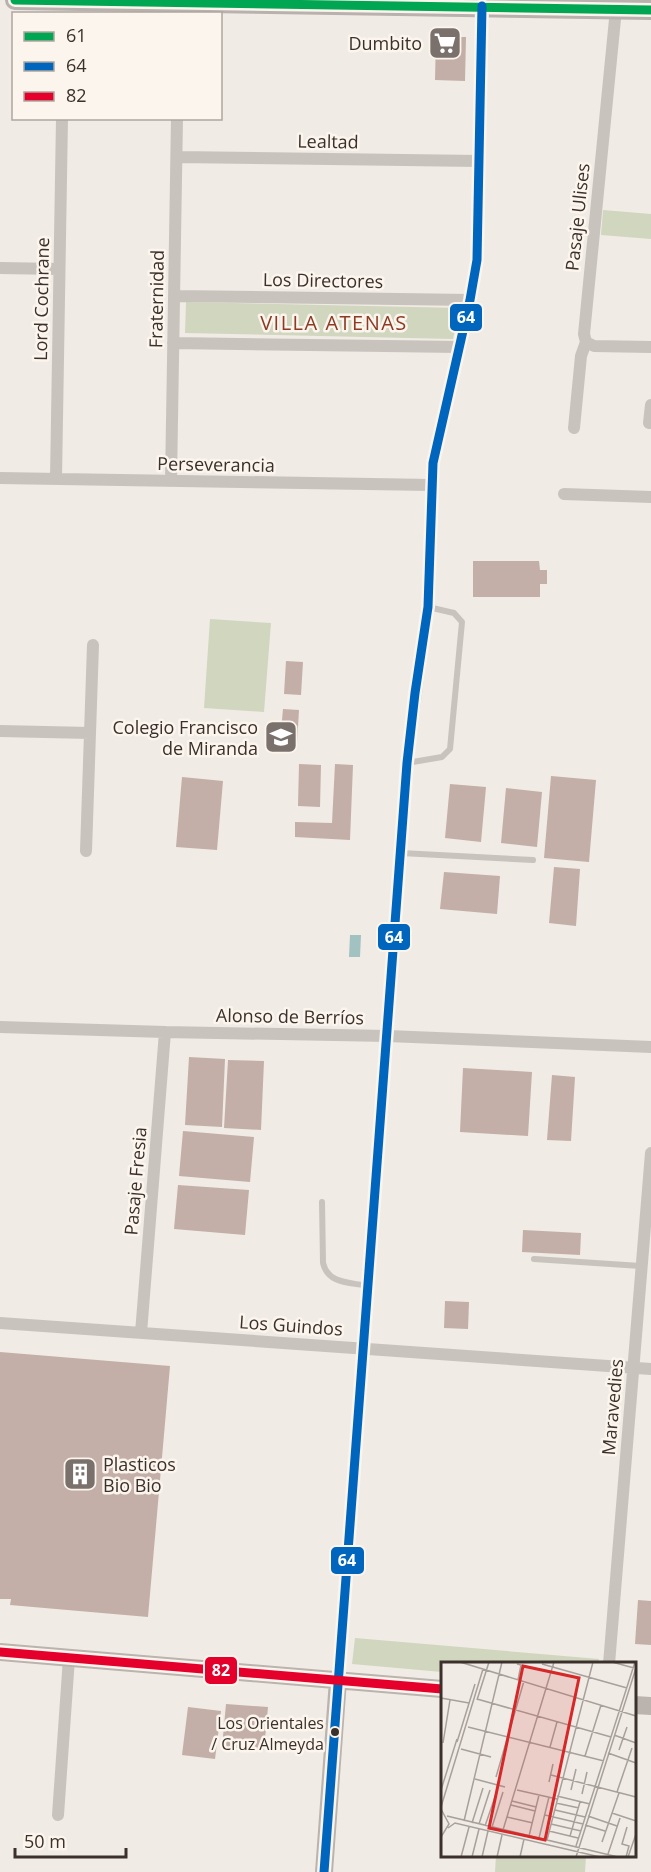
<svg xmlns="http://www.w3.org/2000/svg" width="651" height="1872" font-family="'Open Sans',sans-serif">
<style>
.green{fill:#d1d6bf}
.water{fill:#a1c2c1}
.building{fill:#c3afa7}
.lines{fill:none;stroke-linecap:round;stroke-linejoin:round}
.lane{stroke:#c9c3be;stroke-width:6}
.street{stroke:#c9c3be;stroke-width:12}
.secondary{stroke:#bab3ae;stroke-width:18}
.primary{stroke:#b8b1ad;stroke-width:20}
.bus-1-casing{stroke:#fbf5ee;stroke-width:14}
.bus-2-casing{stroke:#fbf5ee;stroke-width:14}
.bus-3-casing{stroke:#fbf5ee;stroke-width:14}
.bus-1{stroke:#00a651;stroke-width:9}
.bus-2{stroke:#0065bd;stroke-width:9}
.bus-3{stroke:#e4002b;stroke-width:9}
.bus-dot{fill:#3b302b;stroke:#fbf5ee;stroke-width:2}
.labels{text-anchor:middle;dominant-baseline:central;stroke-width:5;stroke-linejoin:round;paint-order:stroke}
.bus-label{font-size:16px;fill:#3b302b;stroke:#fbf5ee;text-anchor:end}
.poi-label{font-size:18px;fill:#3b302b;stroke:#fbf5ee;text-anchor:end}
.street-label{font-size:18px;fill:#3b302b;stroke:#fbf5ee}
.neighbourhood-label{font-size:20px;letter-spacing:1.5px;fill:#8c3b22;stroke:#fbf5ee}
.inset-road{fill:none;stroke:#a8a09b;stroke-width:1.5}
.view{fill:#d62828;fill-opacity:0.15;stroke:#d62828;stroke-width:3}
.inset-edge{fill:none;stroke:#3b302b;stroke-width:3}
.line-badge{stroke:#fbf5ee;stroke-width:2}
.badge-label{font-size:16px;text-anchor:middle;font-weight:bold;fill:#fff}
</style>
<rect width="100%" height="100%" fill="#f0ebe5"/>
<!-- green -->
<path class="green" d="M603 210 651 214V239L601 235Z
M186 302 460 308 453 339 185 333Z
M210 619 271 623 264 712 204 708Z
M355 1638 599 1659 598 1663 442 1664V1672L352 1664Z
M496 1856H586L585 1872H495Z"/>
<!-- water -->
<path class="water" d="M350 935H361L360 957H349Z"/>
<!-- building -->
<path class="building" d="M436 37H466L465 81 435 80Z
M473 561H539L540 570H547V584H540V597H473Z
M286 661 303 662 301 695 284 694Z
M283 709 299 710 297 744 280 742Z
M299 764 321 765 320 807 298 806Z
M335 764 353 765 350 840 295 837V822L332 823Z
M551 776 596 780 589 862 544 858Z
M182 777 223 781 217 850 176 847Z
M450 784 486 787 481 842 445 838Z
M506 788 542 792 537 847 501 843Z
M554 867 580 869 576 926 549 923Z
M444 872 500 876 497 914 440 909Z
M189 1057 225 1059 222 1127 185 1125Z
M228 1060 264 1061 261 1130 224 1128Z
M463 1068 532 1072 528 1136 460 1132Z
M552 1075 575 1077 571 1141 547 1140Z
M183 1131 254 1137 250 1182 179 1176Z
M178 1185 249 1190 245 1235 174 1229Z
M523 1230 581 1233 580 1255 522 1252Z
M445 1301 469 1302 468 1329 444 1328Z
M0 1352 170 1366 148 1617 10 1605 11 1599H0Z
M638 1600 651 1601V1645L635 1644Z
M226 1704 268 1707 264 1750 222 1747Z
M188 1707 221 1711 215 1759 182 1755Z"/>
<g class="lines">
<!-- lane -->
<path class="lane" d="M407 763 442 757 450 749 462 622 454 613 428 607
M401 853 533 860
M322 1202 323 1263C328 1284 349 1282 368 1286
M534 1259 641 1266"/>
<!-- street -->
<path class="street" d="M177 157 479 161
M0 268 59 269
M174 296 470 300
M586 342 594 346 651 347
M173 343 459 347
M649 423 651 405
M574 428 581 356 586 342 584 334 616 9
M0 478 431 485
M56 479 62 118
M171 481 177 118
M564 494 651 497
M0 731 90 733
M86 851 93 645
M0 1027 165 1032 388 1036 651 1047
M0 1323 651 1369
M141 1333 165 1032
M609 1664 651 1153
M338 1680 407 763 429 594 433 463 470 300 477 260 482 6
M58 1815 69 1658"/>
<!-- secondary -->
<path class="secondary" d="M0 1652 442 1689
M634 1705 651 1706
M324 1872 338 1680"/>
<!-- primary -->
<path class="primary" d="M15 0 651 10"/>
<!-- bus-1 casing -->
<g class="bus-1-casing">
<path id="bus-1" d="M15 0 651 10"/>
</g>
<!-- bus-2 casing -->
<g class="bus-2-casing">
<path id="bus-2" d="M324 1872 407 763 415 693 428 607 433 463 470 300 477 260 482 6"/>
</g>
<!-- bus-3 casing -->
<g class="bus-3-casing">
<path id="bus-3" d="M0 1652 442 1689"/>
</g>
<!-- bus-1 -->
<use href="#bus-1" class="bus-1"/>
<!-- bus-2 -->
<use href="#bus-2" class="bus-2"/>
<!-- bus-3 -->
<use href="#bus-3" class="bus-3"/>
</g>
<!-- icons -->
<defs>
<g id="supermarket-square" transform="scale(1.725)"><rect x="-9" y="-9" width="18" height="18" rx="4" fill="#7a716c" stroke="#fbf5ee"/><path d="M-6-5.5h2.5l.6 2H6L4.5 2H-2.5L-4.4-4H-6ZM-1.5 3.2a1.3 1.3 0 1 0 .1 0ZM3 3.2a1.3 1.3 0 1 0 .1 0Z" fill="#fff"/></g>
<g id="school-square" transform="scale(1.725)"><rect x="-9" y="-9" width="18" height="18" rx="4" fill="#7a716c" stroke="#fbf5ee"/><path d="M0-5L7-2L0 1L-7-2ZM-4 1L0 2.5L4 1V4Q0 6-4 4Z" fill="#fff"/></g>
<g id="building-square" transform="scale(1.725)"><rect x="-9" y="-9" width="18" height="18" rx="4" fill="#7a716c" stroke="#fbf5ee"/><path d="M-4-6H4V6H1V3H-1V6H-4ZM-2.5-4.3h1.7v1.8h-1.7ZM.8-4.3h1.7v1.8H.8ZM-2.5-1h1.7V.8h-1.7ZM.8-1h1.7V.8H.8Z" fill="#fff"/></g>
</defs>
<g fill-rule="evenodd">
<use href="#supermarket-square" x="445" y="43"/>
<use href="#school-square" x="281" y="737"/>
<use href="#building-square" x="80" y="1474"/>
</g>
<!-- markers -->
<circle class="bus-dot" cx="335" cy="1732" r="5"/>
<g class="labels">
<!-- bus labels -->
<g class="bus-label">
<text x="324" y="1723">Los Orientales<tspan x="324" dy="21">/ Cruz Almeyda</tspan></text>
</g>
<!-- poi labels -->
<g class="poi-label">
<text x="422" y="43">Dumbito</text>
<text x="258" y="727">Colegio Francisco<tspan x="258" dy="21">de Miranda</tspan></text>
<text x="103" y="1464" text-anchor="start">Plasticos<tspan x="103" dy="21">Bio Bio</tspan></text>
</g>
<!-- street labels -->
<g class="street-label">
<text transform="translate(328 141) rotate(1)">Lealtad</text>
<text transform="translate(577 217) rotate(-84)">Pasaje Ulises</text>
<text transform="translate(323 280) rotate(1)">Los Directores</text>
<text transform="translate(41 299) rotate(-89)">Lord Cochrane</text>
<text transform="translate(156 299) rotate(-89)">Fraternidad</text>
<text transform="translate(216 464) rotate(1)">Perseverancia</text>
<text transform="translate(290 1016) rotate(1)">Alonso de Berríos</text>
<text transform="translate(135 1181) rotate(-85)">Pasaje Fresia</text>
<text transform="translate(291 1325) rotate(4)">Los Guindos</text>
<text transform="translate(612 1407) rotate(-85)">Maravedies</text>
</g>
<!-- neighbourhood labels -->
<g class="neighbourhood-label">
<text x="334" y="322">VILLA ATENAS</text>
</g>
</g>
<!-- overview -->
<g transform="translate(441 1662)">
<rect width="195" height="195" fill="#f0ebe5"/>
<path class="inset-road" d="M19 0 195 54M171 0 193 6M76 2 80 3 77 18M101 2 186 26M0 36 28 41M36 37 170 75M36 38 48 0M27 65 163 99M173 73 195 81M16 80 34 22M2 81 9 38M109 85 116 60M20 87 50 95M178 88 186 65M167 91 195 101M144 94 160 43M110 113 195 135M55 115 83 19M34 117 64 125M108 120 112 102M0 128 16 77M76 128 116 137M130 128 135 107M176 130 191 86M141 132 146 110M116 134 149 142M71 139 95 145M115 141 138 146M70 143 94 149M0 145 42 7M0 147 8 162 0 175M114 148 144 155M171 151 195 159M104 153 142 162M6 154 177 195M147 154 176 164M66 155 92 161M23 159 61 0M31 161 42 126M38 162 49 128M110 162 140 169M144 163 164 169M44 164 56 129M51 165 62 130M7 166 14 161 159 195M62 168 113 0M108 169 137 176M88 174 98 133M129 174 139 140M98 176 108 135M106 178 152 0M161 180 178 131M135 184 194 0M167 192 179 156M20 195 28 165M31 195 38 167M41 195 47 169M56 195 61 173M79 195 83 177M135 195 195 6M185 195 188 184 181 182 186 165M187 195 195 172"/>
<path class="view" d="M82 4 138 16 104 178 48 166Z"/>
<rect width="195" height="195" class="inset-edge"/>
</g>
<g class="line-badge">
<rect x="449" y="303" width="34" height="29" rx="6" fill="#0065bd"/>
<rect x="377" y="923" width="34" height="28" rx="6" fill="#0065bd"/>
<rect x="330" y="1546" width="35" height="29" rx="6" fill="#0065bd"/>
<rect x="204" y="1656" width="34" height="29" rx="6" fill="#e4002b"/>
</g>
<g class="badge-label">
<text x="466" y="323">64</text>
<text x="394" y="943">64</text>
<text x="347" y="1566">64</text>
<text x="221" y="1676">82</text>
</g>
<!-- legend -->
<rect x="12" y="12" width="210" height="108" fill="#fbf5ee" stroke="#aea6a0" stroke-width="1.5"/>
<rect x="24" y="32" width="30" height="9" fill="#00a651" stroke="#aea6a0" stroke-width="1.5"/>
<text x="66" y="42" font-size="18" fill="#3b302b">61</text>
<rect x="24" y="62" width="30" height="9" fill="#0065bd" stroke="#aea6a0" stroke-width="1.5"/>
<text x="66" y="72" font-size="18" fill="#3b302b">64</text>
<rect x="24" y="92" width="30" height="9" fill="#e4002b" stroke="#aea6a0" stroke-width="1.5"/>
<text x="66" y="102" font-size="18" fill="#3b302b">82</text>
<!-- scale -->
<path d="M15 1848v9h111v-9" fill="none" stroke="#3b302b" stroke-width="3"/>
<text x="24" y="1848" font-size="18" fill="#3b302b" stroke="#fbf5ee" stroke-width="4.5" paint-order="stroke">50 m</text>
</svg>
